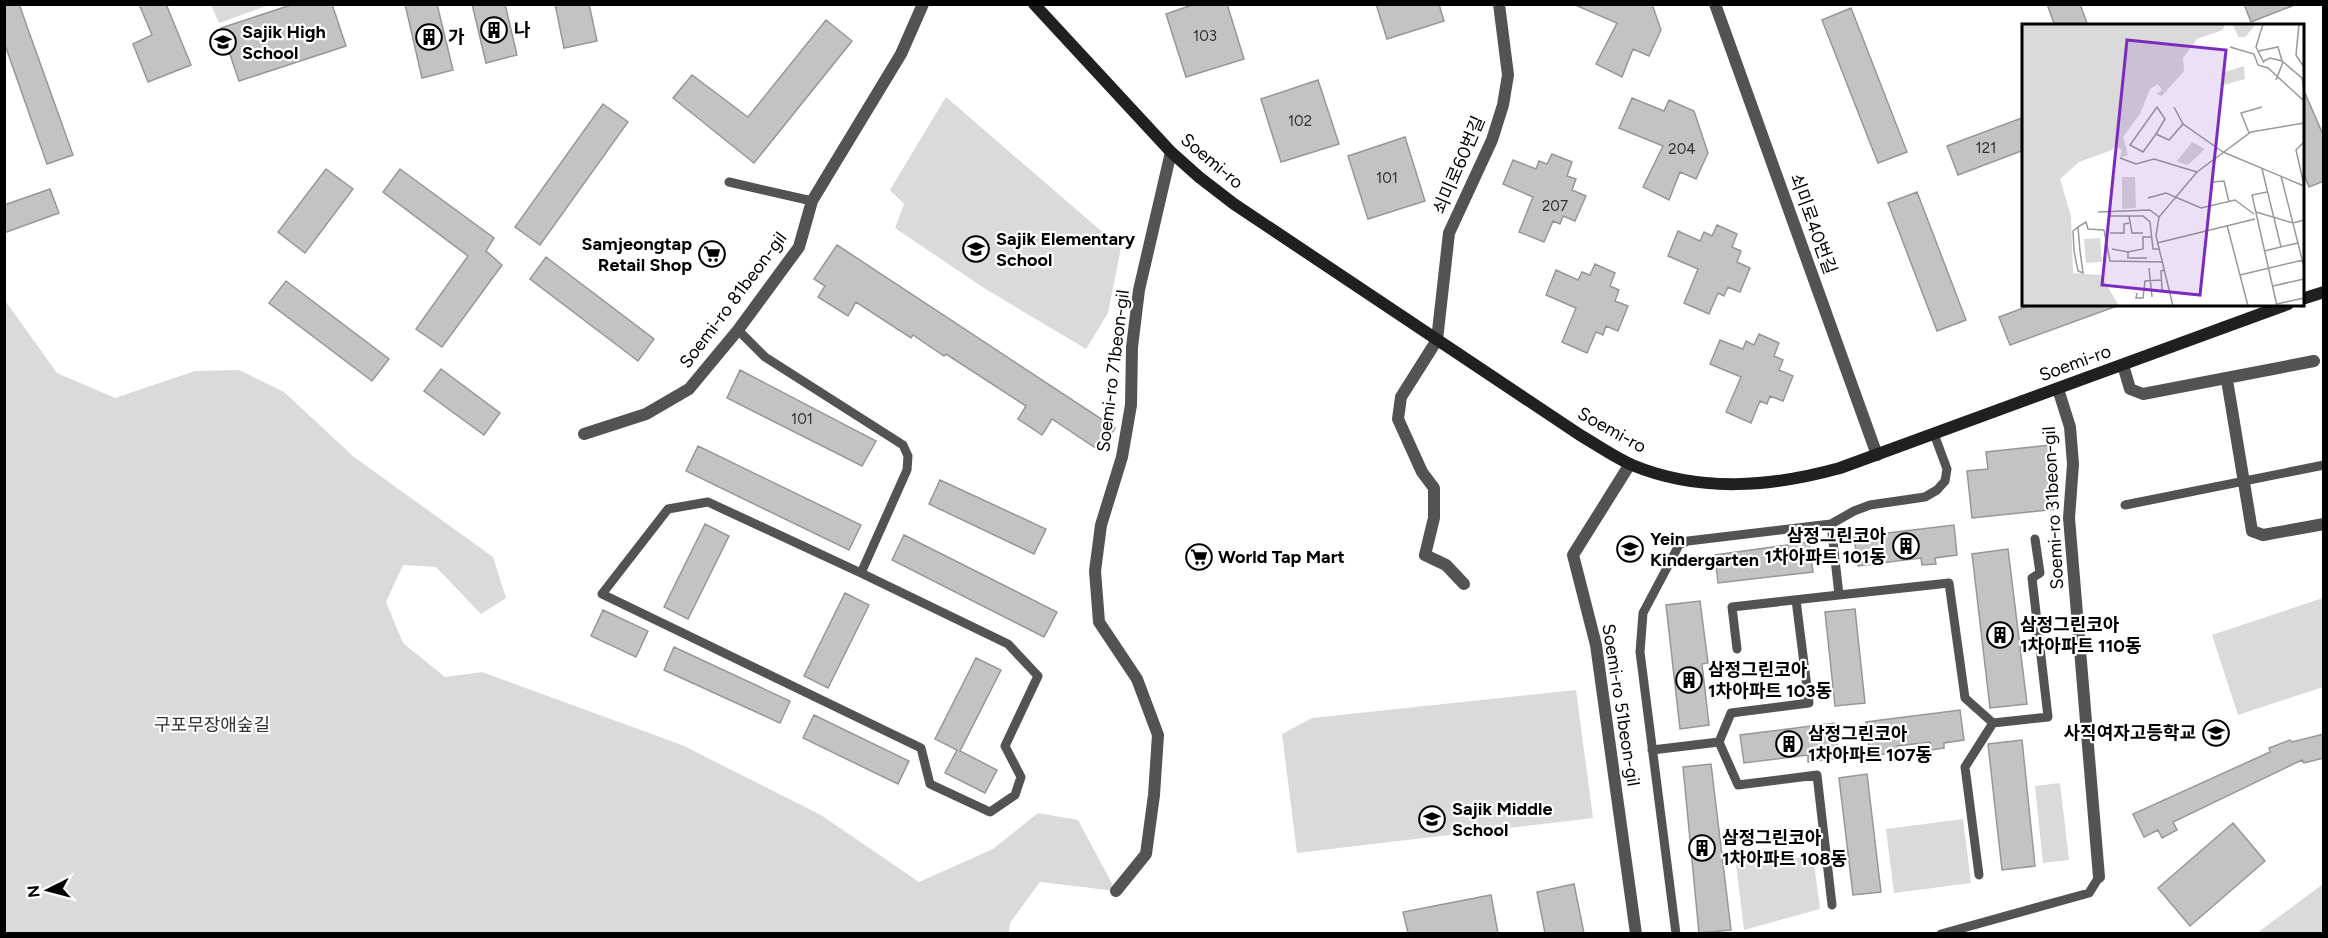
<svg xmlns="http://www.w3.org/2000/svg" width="2328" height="938" font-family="Figtree,'Noto Sans KR',sans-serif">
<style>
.green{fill:#dadada}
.building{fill:#c3c3c3;stroke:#979797;stroke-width:1.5}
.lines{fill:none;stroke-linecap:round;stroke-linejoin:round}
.lane{stroke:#535353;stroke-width:9}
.street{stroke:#535353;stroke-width:12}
.secondary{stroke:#202020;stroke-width:12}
.labels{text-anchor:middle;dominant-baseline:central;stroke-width:4.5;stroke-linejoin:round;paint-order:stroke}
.number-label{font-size:15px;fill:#313131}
.poi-label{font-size:18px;font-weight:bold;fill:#000;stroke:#fff;text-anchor:start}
.street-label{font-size:18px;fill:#000;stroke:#fff}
.park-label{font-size:18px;fill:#313131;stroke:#fff}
.inset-road{fill:none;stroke:#999;stroke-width:1.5}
.view{fill:#7b2cbf;fill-opacity:0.15;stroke:#7b2cbf;stroke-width:3}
.inset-edge{fill:none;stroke:#000;stroke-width:3}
</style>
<rect width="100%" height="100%" fill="#fff"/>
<!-- green -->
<path class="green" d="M211 5H269L219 23Z
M946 97 1121 248 1108 313 1086 349 984 288 895 228 904 204 890 190Z
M4 299 57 373 115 398 195 371 239 370 284 392 354 457 493 557 506 598 481 614 436 567 403 565 386 602 403 643 445 677 482 672 682 745 821 815 919 882 993 849 1038 813 1078 820 1116 891 1040 882 1010 923 1009 934 5 933Z
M2323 598V687L2238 715 2212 635Z
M1576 690 1593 818 1297 853 1282 734 1312 718Z
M2060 783 2069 860 2043 863 2035 786Z
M1963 819 1971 883 1894 893 1886 829Z
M1813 856 1820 909 1744 930 1736 865Z
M2323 884V933H2257Z"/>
<!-- building -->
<path class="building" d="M4 4H19L73 155 47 164 4 42Z
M139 4H166L191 65 148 82 133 44 152 35Z
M294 4H332L346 46 239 81 221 28Z
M405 4H437L453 70 422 78Z
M472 4H505L517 55 486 63Z
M555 4H589L597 41 564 48Z
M1195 4H1227L1244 59 1186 77 1166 14Z
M1376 4H1439L1444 21 1387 39Z
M1573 4H1652L1661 30 1649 56 1633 49 1622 77 1596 64 1617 23Z
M2047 4H2080L2088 26H2055Z
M2244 4H2291L2292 6 2251 22Z
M1851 8 1907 152 1878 163 1822 20Z
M826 20 852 41 754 163 673 98 692 75 748 117Z
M1318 80 1339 144 1281 162 1261 99Z
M2302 86 2324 137V181L2309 187 2302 169Z
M1632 98 1664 111 1669 100 1694 111 1708 153 1696 179 1680 172 1669 200 1643 187 1663 146 1619 128Z
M603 104 628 122 540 245 515 227Z
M2024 117V150L1958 175 1947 146Z
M1405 137 1425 201 1368 219 1348 156Z
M1552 154 1572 162 1567 176 1576 179 1572 190 1586 196 1575 221 1563 216 1560 224 1553 221 1544 242 1519 232 1533 197 1503 184 1513 160 1536 169 1539 161 1547 164Z
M326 169 353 189 305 253 278 232Z
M400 169 494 238 486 251 502 265 442 347 416 329 468 256 383 192Z
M50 189 59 213 4 233V205Z
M1917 192 1966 320 1937 331 1888 203Z
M1717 225 1737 234 1732 247 1741 251 1737 262 1750 268 1740 292 1728 287 1724 296 1718 293 1709 314 1684 303 1698 269 1668 256 1678 231 1700 241 1704 232 1712 236Z
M837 245 1115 428 1100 451 1052 419 1042 435 1018 419 1026 406 946 354 944 356 913 335 911 338 856 302 848 316 818 297 825 286 814 279Z
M546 257 654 339 638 361 530 279Z
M1595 264 1615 273 1610 286 1619 290 1615 301 1628 306 1618 331 1606 326 1603 335 1596 332 1587 353 1562 342 1576 308 1546 295 1556 270 1578 280 1582 272 1590 275Z
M286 281 389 359 372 381 269 303Z
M2034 304H2117V306L2010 345 1999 317Z
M1759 334 1779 343 1774 356 1783 360 1779 370 1793 376 1783 401 1770 396 1767 404 1760 401 1751 423 1726 412 1741 377 1710 364 1720 340 1743 349 1746 341 1754 345Z
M441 369 500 413 484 435 424 391Z
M740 370 876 441 862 466 727 398Z
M2050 445 2057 509 1972 518 1967 471 1988 469 1986 452Z
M698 446 861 525 849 550 686 471Z
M940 480 1046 529 1034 554 929 504Z
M705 524 729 536 688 619 664 607Z
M1954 525 1957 555 1935 558 1936 564 1922 565 1921 558 1858 566 1854 537Z
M904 535 1057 612 1044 637 892 560Z
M1809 542 1813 572 1718 583 1715 555Z
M2008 549 2027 704 1990 708 1972 554Z
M845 593 869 605 828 688 804 676Z
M1700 601 1708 663 1702 664 1709 725 1680 729 1666 605Z
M1855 609 1865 703 1835 706 1825 612Z
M603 610 648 631 636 657 591 636Z
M674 647 790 701 780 723 664 670Z
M976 658 1001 670 960 751 997 770 985 793 945 773 957 750 935 739Z
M1960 710 1964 740 1944 743V748L1931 750 1930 742 1897 746 1898 752 1870 756 1866 722Z
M814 715 909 761 898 784 803 738Z
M1834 723 1839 758 1808 762V755L1744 763 1740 735Z
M2324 734V758L2304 763 2302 760 2173 822 2177 830 2162 838 2158 830 2144 837 2133 814 2270 752 2269 748 2290 740 2292 742Z
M2022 740 2035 866 2002 870 1988 744Z
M1711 764 1731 930 1699 933 1683 767Z
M1867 774 1881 892 1853 895 1839 778Z
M2233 823 2265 861 2190 926 2158 888Z
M1574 884 1584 933H1545L1537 892Z
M1491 895 1498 933H1408L1403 912Z"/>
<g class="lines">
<!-- lane -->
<path class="lane" d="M729 182 812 201
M738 330 765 357 903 445 908 456 907 470 861 573 1008 644 1038 676 1005 746 1021 777 1015 795 990 812 930 784 921 748 602 594 668 509 708 502 861 573
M2125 505 2324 465
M1831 524 1839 595 1949 583 1965 698 1993 723 1965 767 1979 875
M1737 649 1732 607 1839 595
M1993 723 2048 717 2032 578 2040 573 2035 539
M1719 742 1738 785 1817 775 1832 905
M1652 750 1719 742 1731 713 1809 703 1796 600
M1676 934 1640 652 1643 613 1679 545 1688 541 1831 524 1854 511 1870 505 1925 497 1937 490 1945 481 1947 469 1934 434
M1941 934 2089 893 2099 877"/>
<!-- street -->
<path class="street" d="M1715 4 1877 455
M2123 365 2130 389 2143 394 2314 361
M2227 380 2252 531 2263 535 2324 524
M2058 389 2070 427 2073 464 2069 518 2099 877
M584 434 646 414 689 389 738 330 799 247 812 201 901 54 923 4
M1630 464 1573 555 1596 645 1636 934
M1464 584 1446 565 1425 555 1434 518V488L1422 472 1398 419 1401 397 1437 340 1449 233 1492 140 1503 105 1508 75 1499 4
M1116 891 1146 854 1154 795 1158 735 1137 679 1099 622 1095 571 1101 525 1122 457 1131 405 1132 347 1139 290 1171 152"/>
<!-- secondary -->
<path class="secondary" d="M1034 4 1171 152 1199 177 1234 204 1580 435C1597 445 1614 457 1632 465 1700 493 1771 487 1840 468L2288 304
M2302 299 2324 292"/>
</g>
<!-- icons -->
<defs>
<g id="building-ring" transform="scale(1.35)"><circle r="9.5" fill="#fff" stroke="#000" stroke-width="1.5"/><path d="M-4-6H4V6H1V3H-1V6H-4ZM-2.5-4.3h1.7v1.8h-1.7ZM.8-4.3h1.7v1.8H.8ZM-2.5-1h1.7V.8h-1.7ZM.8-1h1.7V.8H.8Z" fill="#000"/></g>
<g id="school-ring" transform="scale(1.35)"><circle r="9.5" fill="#fff" stroke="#000" stroke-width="1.5"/><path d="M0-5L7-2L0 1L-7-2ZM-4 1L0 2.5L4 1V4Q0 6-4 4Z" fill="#000"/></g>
<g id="supermarket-ring" transform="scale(1.35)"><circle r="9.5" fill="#fff" stroke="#000" stroke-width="1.5"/><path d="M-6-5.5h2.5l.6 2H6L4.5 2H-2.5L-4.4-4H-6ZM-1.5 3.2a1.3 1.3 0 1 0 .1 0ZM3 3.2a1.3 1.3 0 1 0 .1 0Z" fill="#000"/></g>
</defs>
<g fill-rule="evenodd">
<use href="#building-ring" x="494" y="30"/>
<use href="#building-ring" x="429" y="37"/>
<use href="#school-ring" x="223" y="42"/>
<use href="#school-ring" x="976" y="249"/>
<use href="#supermarket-ring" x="712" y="254"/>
<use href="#building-ring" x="1906" y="546"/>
<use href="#school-ring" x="1630" y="549"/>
<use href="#supermarket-ring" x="1199" y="557"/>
<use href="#building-ring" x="2000" y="635"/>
<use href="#building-ring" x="1689" y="680"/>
<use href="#school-ring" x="2216" y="733"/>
<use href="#building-ring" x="1789" y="744"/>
<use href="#school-ring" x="1432" y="819"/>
<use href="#building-ring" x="1702" y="848"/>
</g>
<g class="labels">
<!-- number labels -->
<g class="number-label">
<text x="1205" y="36">103</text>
<text x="1300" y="121">102</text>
<text x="1986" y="148">121</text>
<text x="1682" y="149">204</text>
<text x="1387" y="178">101</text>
<text x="1555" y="206">207</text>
<text x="802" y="419">101</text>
</g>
<!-- poi labels -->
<g class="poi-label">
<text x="514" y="30">나</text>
<text x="242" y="32">Sajik High<tspan x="242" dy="21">School</tspan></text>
<text x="448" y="37">가</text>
<text x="996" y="239">Sajik Elementary<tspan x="996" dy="21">School</tspan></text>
<text x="692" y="244" text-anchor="end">Samjeongtap<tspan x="692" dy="21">Retail Shop</tspan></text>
<text x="1886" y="536" text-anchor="end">삼정그린코아<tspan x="1886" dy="21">1차아파트 101동</tspan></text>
<text x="1650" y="539">Yein<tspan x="1650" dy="21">Kindergarten</tspan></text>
<text x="1218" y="557">World Tap Mart</text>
<text x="2020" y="625">삼정그린코아<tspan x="2020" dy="21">1차아파트 110동</tspan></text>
<text x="1708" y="670">삼정그린코아<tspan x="1708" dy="21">1차아파트 103동</tspan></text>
<text x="2196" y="733" text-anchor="end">사직여자고등학교</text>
<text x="1808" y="734">삼정그린코아<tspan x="1808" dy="21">1차아파트 107동</tspan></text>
<text x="1452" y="809">Sajik Middle<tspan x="1452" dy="21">School</tspan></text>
<text x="1722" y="838">삼정그린코아<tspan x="1722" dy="21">1차아파트 108동</tspan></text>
</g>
<!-- street labels -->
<g class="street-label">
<text transform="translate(1212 161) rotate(40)">Soemi-ro</text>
<text transform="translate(1459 165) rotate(-67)">쇠미로60번길</text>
<text transform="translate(1813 224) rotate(70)">쇠미로40번길</text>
<text transform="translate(733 300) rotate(-53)">Soemi-ro 81beon-gil</text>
<text transform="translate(2075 363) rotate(-20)">Soemi-ro</text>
<text transform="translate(1113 371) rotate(-83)">Soemi-ro 71beon-gil</text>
<text transform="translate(1612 430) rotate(29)">Soemi-ro</text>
<text transform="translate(2053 508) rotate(-93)">Soemi-ro 31beon-gil</text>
<text transform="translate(1621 705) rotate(81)">Soemi-ro 51beon-gil</text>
</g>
<!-- park labels -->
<g class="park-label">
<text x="212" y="725">구포무장애숲길</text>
</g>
</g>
<!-- overview -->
<g transform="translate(2022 24)">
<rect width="282" height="282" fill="#fff"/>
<path d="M0 0H203L201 6 175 15 161 34 162 47 140 72 134 70 140 66 136 60 128 65 118 90 101 113 106 131 98 134 100 126 93 122 90 126 57 138 38 155 49 192 51 249 79 251 97 282H0ZM211 0H234L223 13H216ZM222 42 223 55 202 61 199 49ZM170 118 183 125 166 141 159 139 155 137ZM100 153H113L114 184 100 185ZM78 214 80 238 64 239 62 215Z" fill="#dadada"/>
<path class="inset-road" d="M241 0 234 23 242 39M277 0 274 31 282 43M208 23 232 30 236 41 246 44 282 77M237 27 256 23 260 37M242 37 248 34 260 37 280 54 282 66M254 56 261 38M152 83 161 100 201 128M227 109 219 89 240 83M134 110 143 95 135 83 108 121 121 128 134 110 147 116 161 100M201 128 282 162M98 134 114 140 132 135 175 148M240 145 259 223M259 152 282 243M190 158 202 157 207 178M282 161 274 126 282 118M245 168 230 171 255 282M126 174 144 169 179 184 213 176 232 190M76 188 128 186 137 193M234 188 271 199 282 196M86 192H121L128 198 131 225H137M107 192 110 209H121M205 201 226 282M56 203 64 198 66 205 82 206 88 237 140 238M56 203 58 227 61 249 56 247 52 227 51 207ZM88 209H102V200L107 199M135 219 233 195M90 225 106 228 121 225V213H129M242 227 276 219M106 228V234H125M127 244 130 273M218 251 281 236M251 262 282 255M140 266 139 247 142 246M115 269 114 274H121L123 257 139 256M255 280 282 274M151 282 134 212 137 193 175 148 229 108 282 99"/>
<path class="view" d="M105 16 204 26 178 271 80 261Z"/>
<rect width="282" height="282" class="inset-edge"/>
</g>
<!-- border -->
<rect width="2328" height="938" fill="none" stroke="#000000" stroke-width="12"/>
<!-- north arrow -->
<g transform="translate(48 890) rotate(264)" stroke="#ffffff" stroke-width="4.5" paint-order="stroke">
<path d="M0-4.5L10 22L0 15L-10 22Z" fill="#000000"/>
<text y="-9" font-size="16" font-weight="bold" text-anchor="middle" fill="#000000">N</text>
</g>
</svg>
